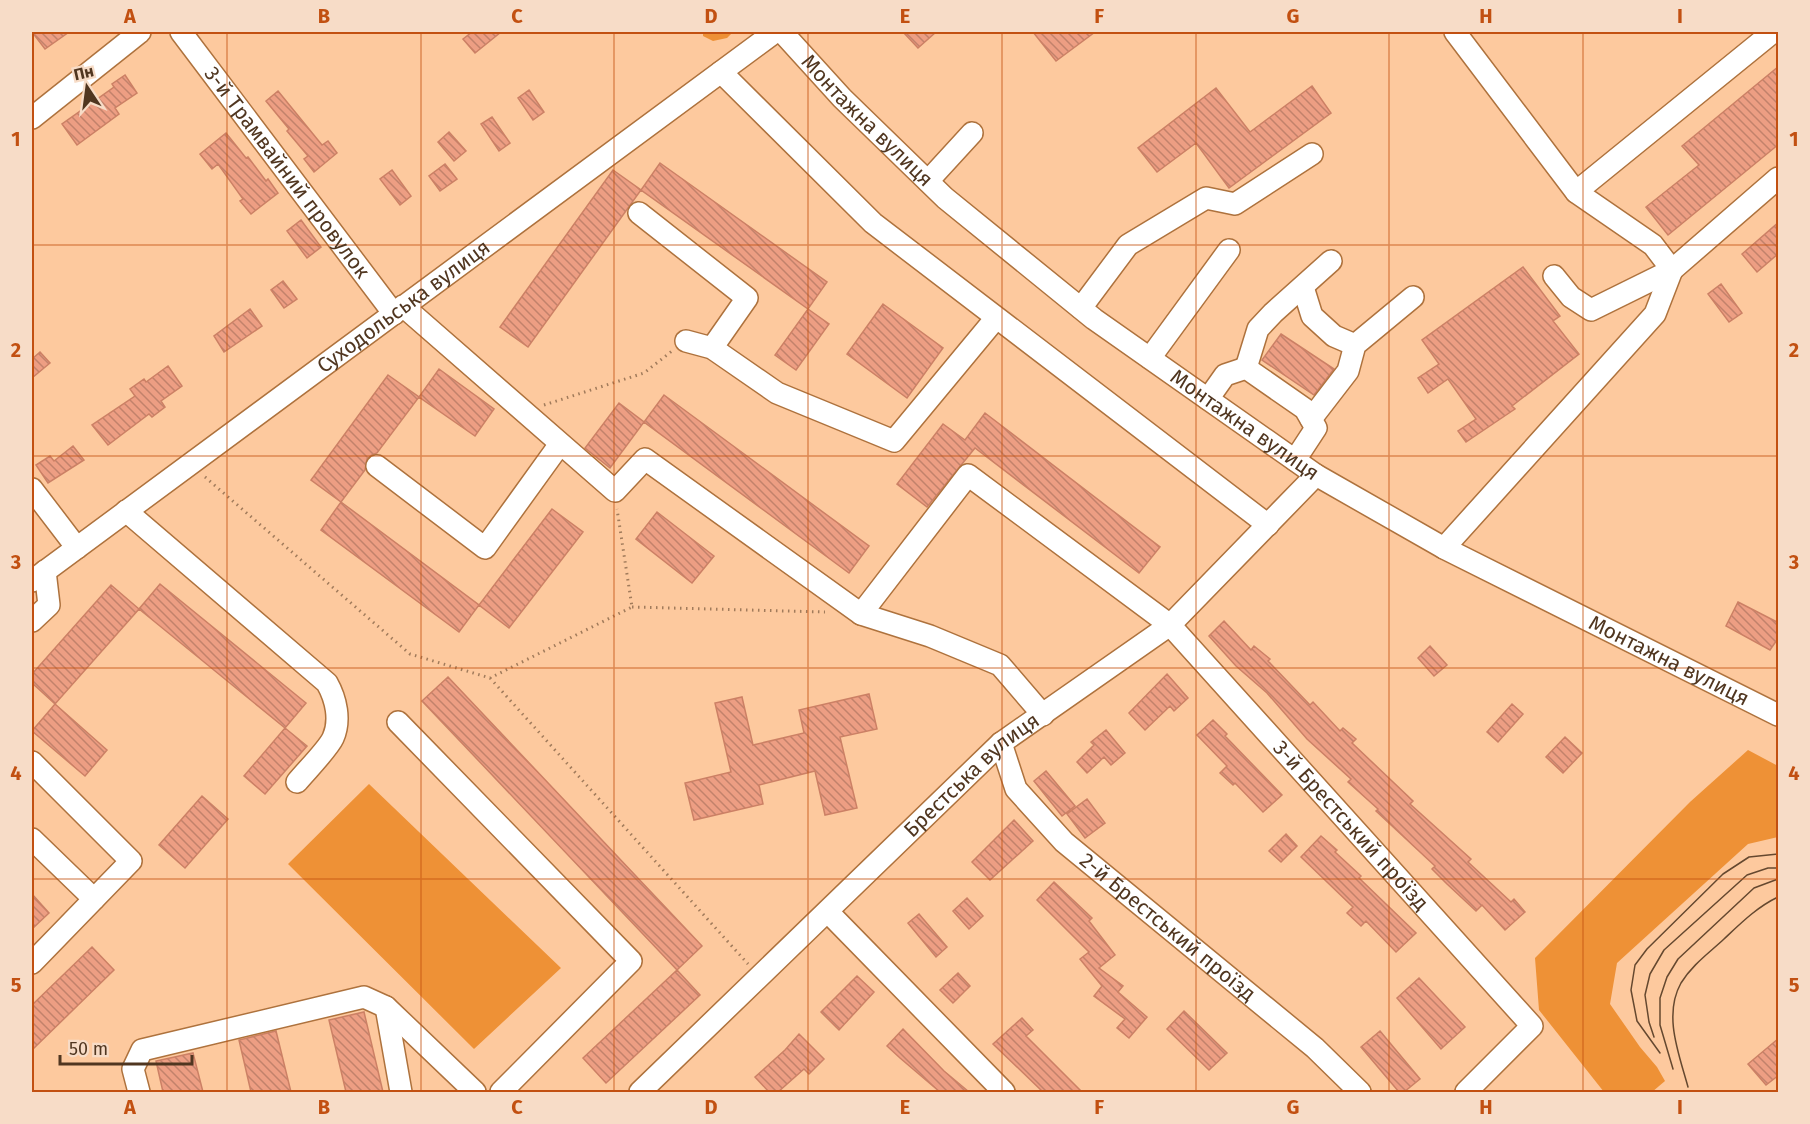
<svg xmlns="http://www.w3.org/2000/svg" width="1810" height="1124" font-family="'Fira Sans',sans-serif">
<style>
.green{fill:#ee9136}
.building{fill:url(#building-back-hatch);stroke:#cc8065;stroke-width:1.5}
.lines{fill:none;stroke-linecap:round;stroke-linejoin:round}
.minor-casing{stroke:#ae723d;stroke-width:24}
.path{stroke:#a17b5b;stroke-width:3;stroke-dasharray:1.5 4.5;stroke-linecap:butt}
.minor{stroke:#fff;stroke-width:21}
.tram{stroke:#65482f;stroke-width:1.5}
.grid{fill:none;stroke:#c25011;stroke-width:1.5;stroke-opacity:0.55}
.labels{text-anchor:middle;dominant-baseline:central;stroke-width:4.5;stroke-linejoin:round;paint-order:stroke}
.street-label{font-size:21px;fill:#503620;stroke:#f7dcc7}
.neatline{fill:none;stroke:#c25011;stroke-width:2}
.grid-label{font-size:20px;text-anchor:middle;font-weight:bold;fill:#c25011}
</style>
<defs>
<pattern id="building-back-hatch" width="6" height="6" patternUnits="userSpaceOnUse" patternTransform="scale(1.5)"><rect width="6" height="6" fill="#ed9e83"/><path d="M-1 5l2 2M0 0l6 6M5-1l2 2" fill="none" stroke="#c2826b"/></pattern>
</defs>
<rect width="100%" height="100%" fill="#fdc99e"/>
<!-- green -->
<path class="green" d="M703 32H733L727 38 713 41 703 36Z
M1748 750 1778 766V837L1748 844 1617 963 1610 1004 1640 1047 1657 1067 1665 1081 1652 1092H1604L1539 1010 1535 958 1690 802Z
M369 784 561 968 474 1049 288 864Z"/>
<!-- building -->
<path class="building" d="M32 32H69L45 49Z
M472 32H501L475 53 463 39Z
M903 32H936L918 48Z
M1033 32H1095L1056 61Z
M1779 66V144L1668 235 1646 207 1699 165 1682 146Z
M125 75 137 93 115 108 119 114 77 145 62 124 114 87 112 84Z
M1312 86 1331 113 1229 188 1196 143 1157 172 1138 148 1216 88 1250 132Z
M529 90 544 112 533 120 518 98Z
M278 91 322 145 328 141 337 153 314 172 304 159 308 156 287 131 289 129 266 101Z
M492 117 510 143 499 151 481 124Z
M449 132 466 151 454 161 438 142Z
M226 133 246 158 248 157 266 181 268 179 278 193 251 214 240 201 243 199 218 164 212 169 200 154Z
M660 163 827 282 808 309 641 190Z
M445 164 457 179 440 191 429 176Z
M392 170 411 196 400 205 380 179Z
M613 170 641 190 528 347 500 327Z
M301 220 321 247 307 258 287 231Z
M1779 222V253L1757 272 1742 254Z
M1523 267 1560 316 1553 321 1579 354 1512 406 1515 409 1466 442 1458 431 1476 419 1448 379 1428 393 1418 378 1439 364 1422 340Z
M283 281 297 299 284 308 271 290Z
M1721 284 1742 313 1729 322 1708 294Z
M883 304 943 348 907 398 847 354Z
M250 309 262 326 224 352 214 336Z
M808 309 829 324 796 370 775 355Z
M1281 334 1334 369 1314 395 1262 360Z
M40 352 50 363 32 378V359Z
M168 366 182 386 161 401 165 407 152 417 149 414 108 445 92 425 135 396 130 389 144 379 146 382Z
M439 369 494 409 475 436 419 397Z
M388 375 419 397 377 453 372 455 367 459 365 470 341 502 311 480Z
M664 395 869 546 849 573 644 422Z
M619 403 644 422 610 468 585 448Z
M985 413 1160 547 1139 573 975 448 927 507 897 484 943 424 965 440Z
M73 446 84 460 48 483 36 465 50 456 54 461Z
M341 502 479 605 459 632 321 530Z
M552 509 583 532 509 628 479 605Z
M657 512 714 556 692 583 636 539Z
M160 584 306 703 285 728 139 609Z
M111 585 139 609 55 704 32 683V674Z
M1738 602 1779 623V637L1770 650 1726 626Z
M1224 621 1251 650 1254 646 1270 659 1268 661 1310 705 1313 702 1340 731 1343 728 1356 739 1352 743 1413 801 1410 804 1471 859 1468 862 1511 902 1514 899 1525 912 1505 930 1482 905 1476 911 1447 884 1432 869 1435 866 1376 811 1378 809 1348 782 1351 779 1307 739 1267 693 1236 666 1209 636Z
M1430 646 1447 665 1434 676 1418 658Z
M1167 674 1188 698 1174 711 1170 706 1145 730 1129 713Z
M448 677 702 946 677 970 422 701Z
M869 694 877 729 840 737 857 808 825 815 815 771 759 785 763 804 694 820 685 783 731 772 715 703 742 697 753 745 804 733 799 710Z
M55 704 107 750 85 776 32 731Z
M1512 704 1523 714 1498 742 1487 732Z
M1213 720 1227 734 1225 736 1282 795 1263 812 1235 783 1233 785 1220 773 1227 766 1197 735Z
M285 728 307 746 265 794 244 776Z
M1106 730 1125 753 1111 765 1104 757 1087 773 1077 762 1094 745 1091 742Z
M1565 737 1582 753 1563 773 1546 757Z
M1046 771 1075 806 1062 816 1034 781Z
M202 796 228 819 185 868 159 845Z
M1087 799 1105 823 1085 838 1067 814Z
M1014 820 1033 841 990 880 972 862Z
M1286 834 1297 846 1281 862 1269 851Z
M1321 836 1337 850 1335 852 1361 876 1359 878 1416 933 1396 952 1366 921 1361 926 1347 913 1353 907 1301 857Z
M1054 882 1092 918 1089 921 1115 955 1099 968 1123 986 1118 992 1147 1017 1129 1038 1117 1028 1125 1019 1094 996 1102 986 1080 959 1089 952 1037 900Z
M32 894 49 913 32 929Z
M967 898 983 916 969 929 953 911Z
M919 914 947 947 936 957 908 923Z
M92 947 114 970 32 1050V1005Z
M677 970 700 995 606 1083 583 1058Z
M958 973 970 986 953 1003 940 990Z
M857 976 874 992 839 1030 821 1012Z
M1419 978 1465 1027 1441 1049 1397 998Z
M1184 1011 1227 1053 1209 1070 1167 1029Z
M364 1012 383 1092H346L329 1020Z
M1022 1018 1033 1030 1026 1036 1082 1092H1043L993 1044Z
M903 1029 944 1071 969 1092H940L900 1058 887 1046Z
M276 1031 291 1092H251L239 1040Z
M1380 1031 1420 1079 1404 1092H1399L1361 1047Z
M799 1034 824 1059 809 1074 804 1069 778 1092H769L755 1077 785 1050Z
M1779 1038V1075L1766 1085 1748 1064Z
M193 1053 203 1092H163L156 1061Z"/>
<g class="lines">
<!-- minor casing -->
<g class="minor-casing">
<g id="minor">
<path id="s1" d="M181 32 394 314"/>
<path id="s2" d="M782 32 842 98 945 198 1094 319 1316 475 1444 548 1778 715"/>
<path d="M1455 32 1576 192 1653 245 1672 270"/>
<path d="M721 72 873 223 1268 525"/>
<path d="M32 118 140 32"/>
<path d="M928 181 972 133"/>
<path d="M1576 192 1773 32"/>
<path d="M639 213 747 298 712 348"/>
<path d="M1554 276 1571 297 1591 310 1672 270 1778 178"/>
<path d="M1303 287 1312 316 1334 336 1355 345"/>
<path id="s3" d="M403 306 615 491 645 459 861 614 968 475 1170 625 1532 1026 1466 1092"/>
<path d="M1081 308 1128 245 1206 198 1235 204 1312 154"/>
<path d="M686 341 712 348 777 393 894 441 996 318"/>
<path d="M1150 358 1229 250"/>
<path d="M1246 368 1258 329 1273 313 1331 261"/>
<path d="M1208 399 1225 375 1246 368 1305 409 1316 428 1295 460"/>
<path d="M1311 419 1348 371 1355 345 1413 297"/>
<path d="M377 466 485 548 560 444"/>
<path d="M32 489 77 548"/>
<path d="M126 511 327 683C336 699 341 720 333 738 328 749 306 771 297 782"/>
<path d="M1444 548 1655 314 1672 270"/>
<path id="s4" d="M32 581 775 32"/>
<path d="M861 614 930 636 1000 665 1043 715"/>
<path d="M32 621 49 605 45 571"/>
<path d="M398 722 631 961 501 1092"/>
<path id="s5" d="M1001 743 1016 789 1064 842 1315 1048 1360 1092"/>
<path d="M32 762 131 861 32 963"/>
<path d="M32 839 94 899"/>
<path d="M828 912 1004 1092"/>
<path d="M386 1007 401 1092"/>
<path d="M139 1092 133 1069 142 1050 364 997 386 1007 475 1092"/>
<path id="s6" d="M640 1092 1001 743 1170 625 1316 475"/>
</g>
</g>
<!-- path -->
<path class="path" d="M544 405 644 373 672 351
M205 477 410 654 490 678 632 607 617 509
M632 607 825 612
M490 678 748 964"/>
<!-- minor -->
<use href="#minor" class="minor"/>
<!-- tram -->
<path class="tram" d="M1654 1037 1649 1022 1645 995 1650 974 1664 950 1747 875 1768 868H1778
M1660 1053 1637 1021 1631 990 1635 965 1647 949 1723 874 1749 857 1778 854
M1673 1069 1660 1025V998L1667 977 1678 959 1754 888 1778 879
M1688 1087C1679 1054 1663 1015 1681 983 1692 965 1709 953 1724 939 1741 923 1757 907 1778 897"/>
</g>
<!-- grid -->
<path class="grid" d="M227 32V1092M421 32V1092M614 32V1092M808 32V1092M1002 32V1092M1196 32V1092M1389 32V1092M1583 32V1092M32 245H1778M32 456H1778M32 668H1778M32 879H1778"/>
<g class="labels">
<!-- street labels -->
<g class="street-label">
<text stroke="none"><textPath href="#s2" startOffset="123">Монтажна вулиця</textPath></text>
<text stroke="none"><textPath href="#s1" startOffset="176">3-й Трамвайний провулок</textPath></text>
<text stroke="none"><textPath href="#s4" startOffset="462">Суходольська вулиця</textPath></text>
<text stroke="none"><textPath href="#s2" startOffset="609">Монтажна вулиця</textPath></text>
<text stroke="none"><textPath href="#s2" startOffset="1095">Монтажна вулиця</textPath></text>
<text stroke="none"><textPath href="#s6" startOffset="459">Брестська вулиця</textPath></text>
<text stroke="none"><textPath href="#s3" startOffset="1288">3-й Брестський проїзд</textPath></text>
<text stroke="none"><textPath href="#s5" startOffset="254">2-й Брестський проїзд</textPath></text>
</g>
</g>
<!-- border -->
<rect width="1810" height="1124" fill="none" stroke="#f7dcc7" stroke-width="66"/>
<!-- north arrow -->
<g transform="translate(87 87) rotate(347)" stroke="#f7dcc7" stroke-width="4.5" paint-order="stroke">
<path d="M0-4.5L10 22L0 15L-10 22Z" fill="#503620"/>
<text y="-9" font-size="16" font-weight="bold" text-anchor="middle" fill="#503620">Пн</text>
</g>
<!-- scale -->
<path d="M60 1055v9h132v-9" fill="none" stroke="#503620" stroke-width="3"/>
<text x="69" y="1055" font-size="18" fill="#503620" stroke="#f7dcc7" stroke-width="4.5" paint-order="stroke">50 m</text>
<rect x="33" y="33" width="1744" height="1058" class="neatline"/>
<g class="grid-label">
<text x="130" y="23">A</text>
<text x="324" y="23">B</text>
<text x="517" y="23">C</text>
<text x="711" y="23">D</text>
<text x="905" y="23">E</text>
<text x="1099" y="23">F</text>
<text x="1293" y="23">G</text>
<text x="1486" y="23">H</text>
<text x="1680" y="23">I</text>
<text x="16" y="146">1</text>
<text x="1794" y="146">1</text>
<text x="16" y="357">2</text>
<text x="1794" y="357">2</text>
<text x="16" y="569">3</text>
<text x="1794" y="569">3</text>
<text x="16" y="780">4</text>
<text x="1794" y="780">4</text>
<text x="16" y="992">5</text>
<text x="1794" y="992">5</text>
<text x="130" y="1114">A</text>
<text x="324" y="1114">B</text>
<text x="517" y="1114">C</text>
<text x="711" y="1114">D</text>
<text x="905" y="1114">E</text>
<text x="1099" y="1114">F</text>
<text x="1293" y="1114">G</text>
<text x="1486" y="1114">H</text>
<text x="1680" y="1114">I</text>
</g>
</svg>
